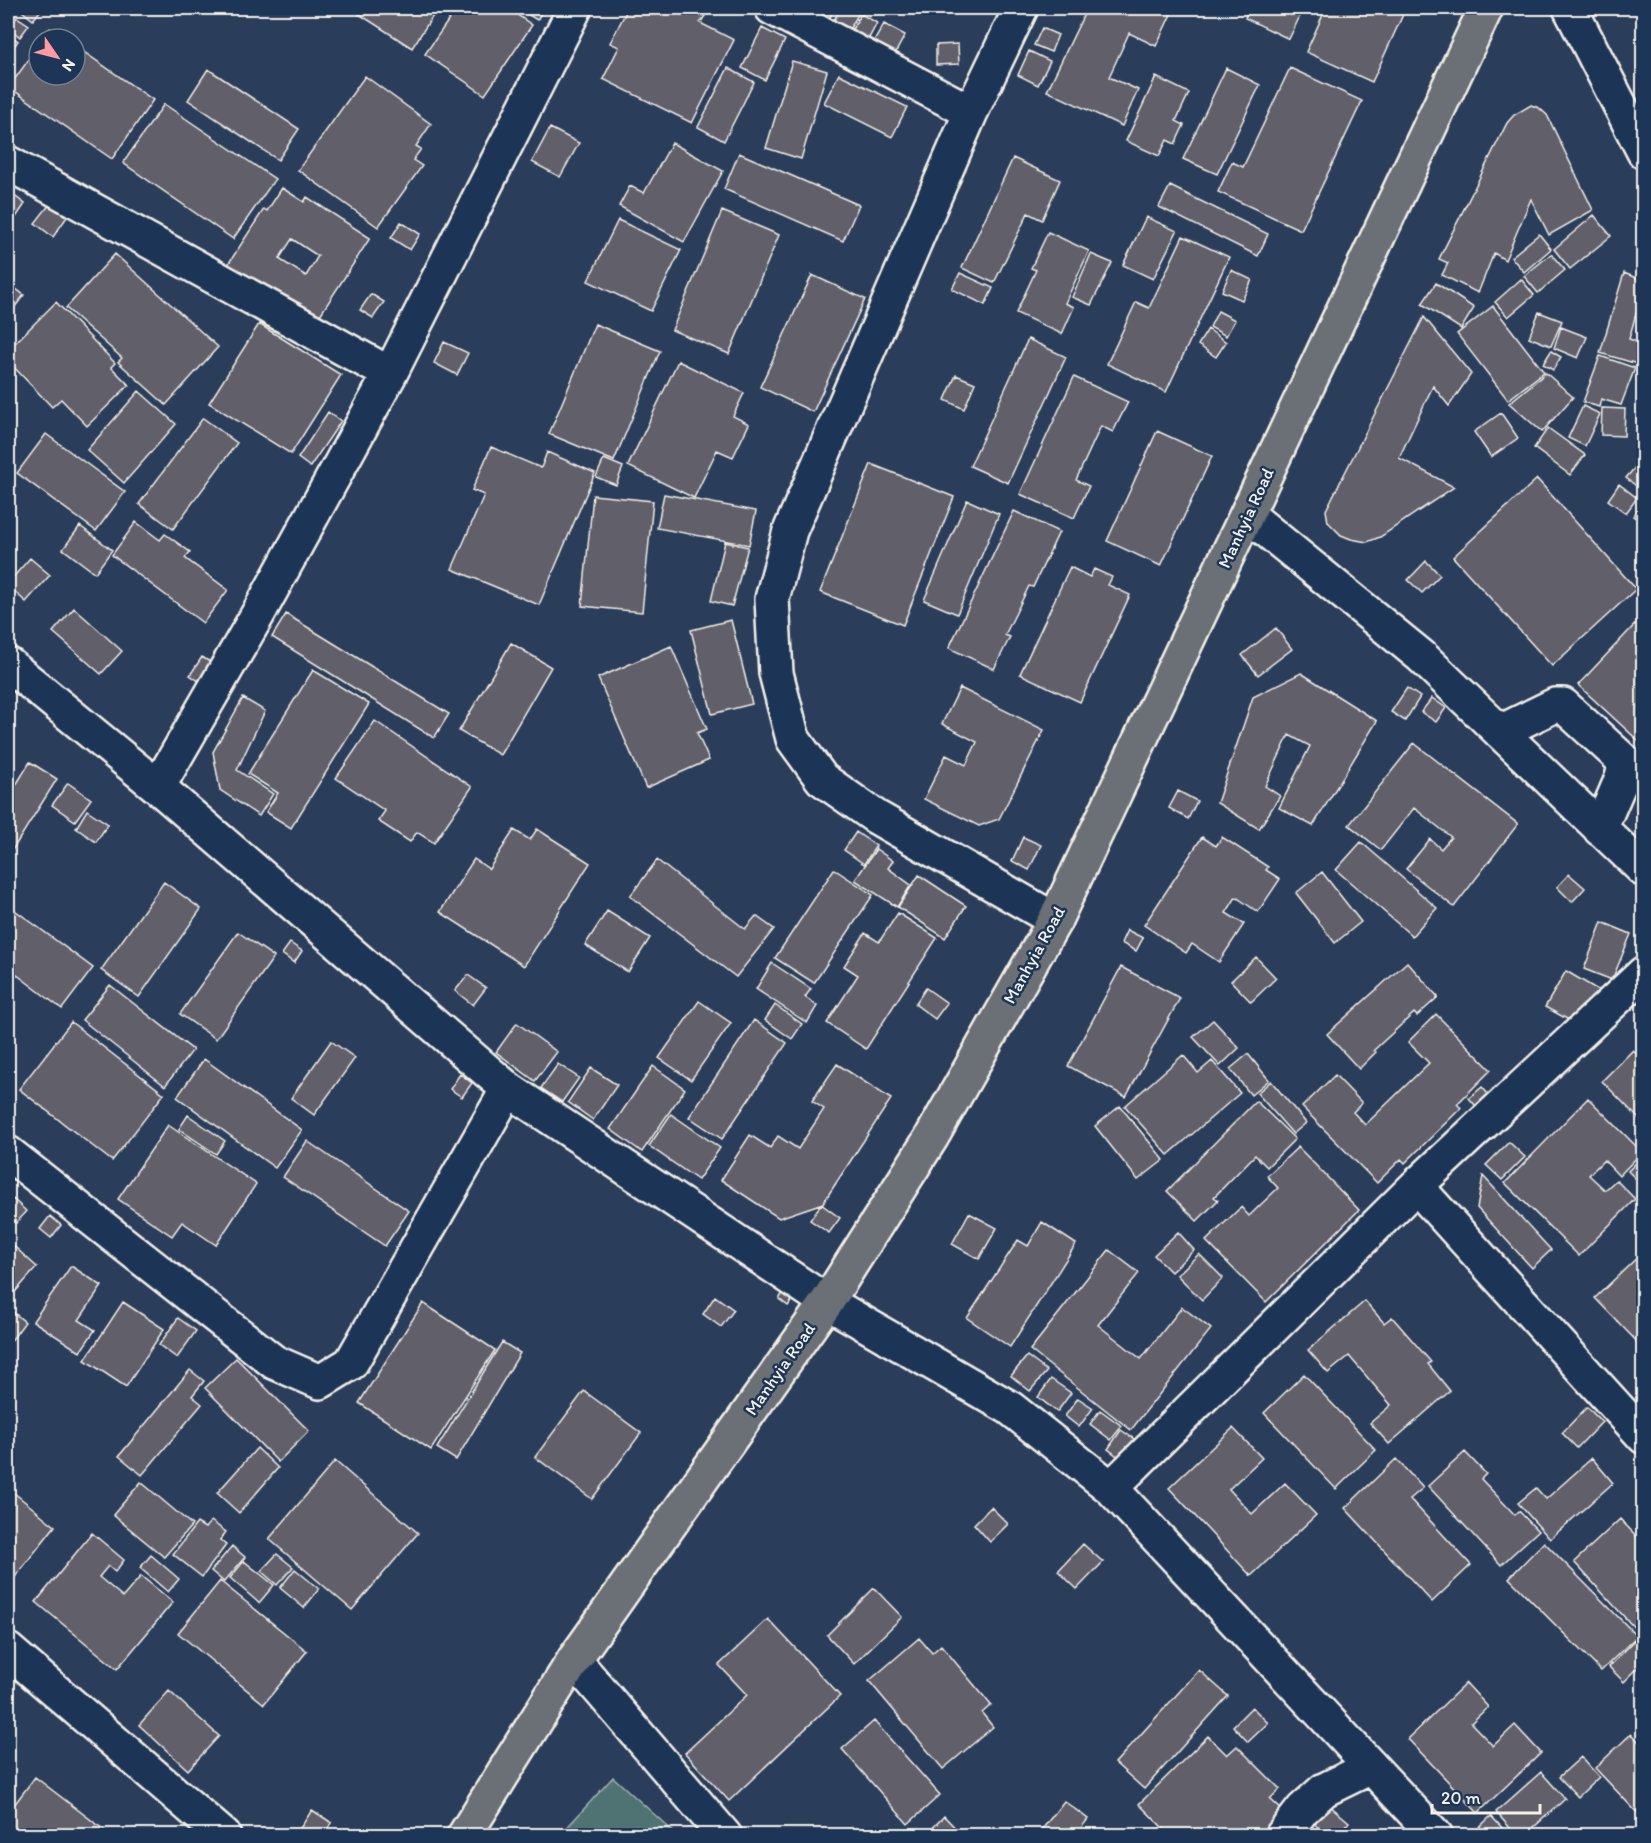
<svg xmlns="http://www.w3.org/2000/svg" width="1651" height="1843" font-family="Itim,sans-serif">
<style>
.green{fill:#507272;stroke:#a2b2ad;stroke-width:1.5}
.building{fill:#605e6a;stroke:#f4f1e8;stroke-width:1.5;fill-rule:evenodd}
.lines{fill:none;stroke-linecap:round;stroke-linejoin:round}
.minor-casing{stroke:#f4f1e8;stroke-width:38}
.major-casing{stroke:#f4f1e8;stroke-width:38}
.minor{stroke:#1d3557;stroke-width:33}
.major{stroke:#6b6f75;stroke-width:33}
.labels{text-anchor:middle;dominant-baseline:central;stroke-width:5;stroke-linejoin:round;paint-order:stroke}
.street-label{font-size:18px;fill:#f4f1e8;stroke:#1d3557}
</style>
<rect width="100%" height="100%" fill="#2a3d5b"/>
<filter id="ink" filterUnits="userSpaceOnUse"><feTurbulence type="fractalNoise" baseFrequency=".0167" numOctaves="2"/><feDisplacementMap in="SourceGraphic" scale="12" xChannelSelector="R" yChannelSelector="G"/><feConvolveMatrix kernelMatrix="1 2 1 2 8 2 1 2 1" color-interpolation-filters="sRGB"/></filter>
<g filter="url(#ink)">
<!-- green -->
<path class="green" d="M613 1777 677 1835H564L562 1833Z"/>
<!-- building -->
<path class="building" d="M25 8H38L41 10 33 20 22 11Z
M363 8H438L412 48 359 14Z
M457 8H507L532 25 485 95 425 54Z
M520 8H544L537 20 519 9Z
M628 8H688L705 16 700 23 734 40 692 123 603 79 619 47 610 43Z
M808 8H835L829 19Z
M841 8H851L859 13 849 30 834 20Z
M1087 8H1167L1173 10 1156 46 1129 33 1109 77 1138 90 1122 126 1047 91Z
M1249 8H1295L1293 13 1300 16 1289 39 1245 18Z
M1326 8H1406L1372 82 1306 52Z
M861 14 877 23 868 40 851 31Z
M17 17 29 25 20 37 9 28Z
M884 24 905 35 892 59 871 47Z
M50 28 66 39H43Z
M762 28 785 40 765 80 742 68Z
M1042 28 1058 35 1051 52 1034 45Z
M8 33 18 41 10 52 8 51Z
M958 44 959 64 936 65V45Z
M39 45V75H75V46L153 100 112 159 9 87Z
M1029 51 1050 61 1038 85 1018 75Z
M792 61 827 71 801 159 766 148Z
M728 68 754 82 724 141 698 127Z
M1226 68 1260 85 1217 174 1183 159Z
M1290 68 1362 101 1301 230 1218 192 1232 162 1243 167Z
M208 69 299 129 278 160 188 100Z
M839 74 907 107 892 137 824 103Z
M365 76 431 124 416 146 421 149 413 160 422 166 378 227 298 170Z
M1156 77 1189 93 1176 121 1184 125 1175 144 1167 140 1159 156 1126 141Z
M164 104 275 179 233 239 123 163Z
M1531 105 1539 108 1547 115 1593 210 1549 235 1531 199 1505 260 1494 253 1478 293 1442 275 1448 263 1439 259 1507 123 1514 115Z
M550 128 579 143 560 177 532 162Z
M672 143 723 171 684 242 619 206 630 186 644 193Z
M739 153 859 205 843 241 724 189Z
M1013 158 1060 180 1042 220 1028 213 994 283 962 268Z
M1170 186 1268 234 1258 256 1159 207Z
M282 188 304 202 307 197 370 238 315 323 227 266 264 209 267 211ZM292 239 318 256 306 276 279 259Z
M8 191 25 204 8 229Z
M50 204 67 217 53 237 35 223Z
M722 211 779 235 729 354 672 330Z
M1594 215 1611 236 1570 269 1554 249Z
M1146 217 1177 231 1153 279 1123 265Z
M618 220 681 250 651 311 588 281Z
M401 222 420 234 410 250 391 238Z
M1048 232 1089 251 1065 303 1074 307 1062 334 1016 313 1036 270 1031 268Z
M1539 234 1551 249 1524 272 1511 257Z
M1183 236 1229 257 1166 392 1107 364 1136 302 1149 308Z
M115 254 218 347 166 405 118 362 122 358 66 308Z
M1091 254 1112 263 1091 305 1072 297Z
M1551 254 1565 270 1538 293 1524 276Z
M1231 270 1252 280 1242 300 1222 291Z
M960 273 993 288 985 305 952 289Z
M1624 273 1644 281V301L1640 299 1629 339 1644 344V366L1600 353Z
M812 275 865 299 813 412 760 387Z
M1521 279 1534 295 1508 317 1495 302Z
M8 283 24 295 8 316Z
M1436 283 1474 308 1461 329 1422 304Z
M371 294 384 302 373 318 360 310Z
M56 302 115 363 111 367 129 385 87 426 61 399 52 407 8 361V350Z
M1493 306 1544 372 1508 400 1457 334Z
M1218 311 1235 320 1226 336 1210 327Z
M1539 312 1562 321 1551 346 1529 337Z
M1424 317 1471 374 1449 406 1433 386 1399 458 1454 487 1380 537 1367 542 1351 539 1341 535 1328 522 1326 510Z
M259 324 341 375 291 454 209 403Z
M595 324 660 351 614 461 549 434Z
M1561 327 1587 337 1578 358 1554 348Z
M1208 329 1226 342 1216 357 1198 345Z
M1028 339 1066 357 1008 483 970 466Z
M444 342 468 353 457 375 434 363Z
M1551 351 1561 357 1553 370 1543 364Z
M1600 356 1635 368 1621 405 1601 399 1599 407 1583 402Z
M678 361 744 393 733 416 749 424 733 457 717 450 694 498 628 466Z
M1546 373 1573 397 1542 432 1509 403Z
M956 375 975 383 964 409 945 400Z
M1074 377 1128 402 1113 432 1101 426 1076 480 1089 486 1074 518 1020 494Z
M139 391 176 424 124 483 87 450Z
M1583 406 1600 414 1585 446 1568 438Z
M1602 408 1625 409 1624 436 1601 435Z
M328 412 341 421 310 467 298 458Z
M1501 413 1518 438 1491 457 1474 432Z
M203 418 237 443 173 529 139 504Z
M1548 428 1585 455 1570 475 1534 448Z
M1157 431 1212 456 1161 566 1107 541Z
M46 434 125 492 96 531 17 473Z
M491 447 541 468 547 452 595 473 539 605 452 569 484 495 472 490Z
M1644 457V492L1626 478Z
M604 459 623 467 616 485 596 477Z
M871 464 954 497 903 625 820 592Z
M1537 479 1636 589 1552 666 1453 557Z
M1619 484 1637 498 1626 513 1608 500Z
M664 494 756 511 749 545 657 528Z
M593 495 653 501 642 612 582 606Z
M967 500 999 514 957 614 924 600Z
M1644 503V524L1633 516Z
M1014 511 1059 532 1033 587 1029 586 1005 635 1010 637 994 669 949 648Z
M136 522 160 540 165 534 190 552 185 558 228 590 203 623 112 555Z
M80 526 112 550 95 573 63 549Z
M725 542 748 547 732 606 711 601Z
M30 558 50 575 26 602 8 586V583Z
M1426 561 1440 575 1422 593 1408 580Z
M1070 567 1090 577 1094 569 1112 577 1108 585 1130 595 1080 702 1020 674Z
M74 608 122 651 101 674 53 632Z
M286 614 449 714 434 738 272 637Z
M1641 618 1644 621V746L1578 685Z
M731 620 752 704 712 714 691 630Z
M1276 628 1292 649 1258 675 1242 655Z
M511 643 551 667 500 755 459 731Z
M671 646 707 729 697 733 709 760 646 788 598 678Z
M202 657 218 667 206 686 190 675Z
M313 670 369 704 291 828 266 812 278 793 248 774Z
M1301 673 1377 721 1313 826 1279 808 1310 746 1289 735 1265 786 1280 796 1259 829 1217 803 1253 697Z
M960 688 1044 730 999 819 979 826 924 799 946 755 966 765 977 742 942 724Z
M1407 688 1420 697 1405 721 1391 712Z
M243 698 265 711 237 770 273 794 259 816 220 790 213 752Z
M1432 698 1446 708 1436 722 1421 712Z
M375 721 472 787 434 843 417 832 410 842 378 821 385 811 336 778Z
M1414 743 1518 824 1454 907 1406 869 1430 839 1441 849 1451 837 1414 808 1381 850 1349 825Z
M30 762 57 779 8 857V798Z
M68 783 91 799 75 821 52 805Z
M1178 791 1197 801 1188 819 1169 808Z
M87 810 108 824 96 842 76 828Z
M537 829 590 863 524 966 440 912 474 859 489 869 514 830 530 840Z
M856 832 876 846 864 864 844 850Z
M1023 837 1041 845 1029 870 1012 861Z
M1202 837 1216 846 1222 837 1268 867 1266 870 1280 879 1258 912 1236 897 1226 913 1244 924 1219 962 1192 944 1186 953 1144 925Z
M1361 842 1437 908 1412 936 1336 870Z
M876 849 893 861 888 868 911 885 897 907 855 880Z
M657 860 745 929 756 916 774 929 736 977 630 896Z
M834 869 873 895 814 983 775 958Z
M1322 872 1361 922 1335 943 1296 893Z
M1569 874 1585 888 1572 902 1557 887Z
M919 875 966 906 945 938 898 907Z
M164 882 201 909 139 997 101 970Z
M8 905 93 968 62 1009 8 968Z
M607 911 650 938 628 972 585 945Z
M898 913 937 938 866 1049 827 1023 858 975 844 966 865 933 879 942Z
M1602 922 1631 934 1612 980 1584 969Z
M1127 930 1143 938 1136 951 1121 943Z
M238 932 274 957 216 1039 180 1014Z
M290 943 302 951 294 963 282 954Z
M1256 957 1276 978 1251 1002 1231 981Z
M1407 962 1438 997 1417 1016 1414 1013 1374 1050 1376 1052 1359 1069 1327 1034Z
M772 963 811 989 805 997 817 1006 807 1023 756 989Z
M1121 967 1180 998 1126 1097 1068 1066Z
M1566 971 1598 990 1578 1025 1545 1007Z
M468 975 486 988 473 1005 455 991Z
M110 985 193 1050 165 1086 82 1020Z
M926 988 947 1003 935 1019 915 1004Z
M699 1001 731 1023 691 1080 659 1058Z
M775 1005 802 1024 792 1039 765 1020Z
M1436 1014 1491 1070 1457 1104 1461 1108 1405 1163 1401 1159 1377 1183 1302 1107 1335 1075 1362 1103 1353 1112 1365 1125 1429 1063 1408 1042Z
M754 1020 787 1043 722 1139 689 1117Z
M1213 1020 1239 1048 1220 1066 1193 1037Z
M71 1022 164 1094 112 1161 19 1089Z
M517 1023 557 1052 535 1081 496 1052Z
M331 1041 355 1058 314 1115 291 1098Z
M1633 1050 1644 1061V1124L1602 1081Z
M1248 1054 1269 1080 1251 1095 1230 1069Z
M1183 1055 1198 1073 1212 1061 1240 1093 1168 1155 1125 1106Z
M204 1059 302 1130 275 1168 177 1097Z
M558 1064 579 1078 562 1102 541 1088Z
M837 1064 891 1099 823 1203 779 1218 721 1180 750 1135 770 1148 778 1136 798 1149 824 1109 812 1101Z
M653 1066 685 1089 642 1152 610 1129Z
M591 1068 617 1085 593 1120 568 1102Z
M460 1074 472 1083 462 1097 450 1089Z
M1271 1081 1306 1123 1293 1134 1257 1093Z
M1482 1087 1494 1101 1481 1112 1469 1098Z
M1588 1098 1642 1152 1619 1176 1604 1160 1589 1175 1605 1190 1616 1180 1635 1199 1579 1256 1505 1183Z
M1256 1101 1295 1139 1267 1167 1255 1155 1214 1197 1218 1200 1197 1221 1167 1191Z
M1120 1106 1164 1160 1138 1180 1095 1126Z
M671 1114 720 1148 698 1180 649 1146Z
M188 1115 225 1141 216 1154 179 1129Z
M168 1125 256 1184 216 1245 182 1222 172 1236 118 1199Z
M307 1141 409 1211 385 1246 283 1177Z
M1509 1142 1525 1157 1502 1180 1486 1165Z
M1298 1147 1359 1210 1266 1302 1206 1241 1241 1207 1249 1216 1278 1188 1267 1176Z
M1644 1155V1187L1628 1171Z
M1483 1176 1551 1250 1532 1268 1477 1208Z
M13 1199 26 1211 16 1223 8 1216V1205Z
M821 1204 840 1218 829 1233 810 1220Z
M969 1213 997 1228 979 1259 952 1244Z
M50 1216 61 1225 51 1238 40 1229Z
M1042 1222 1076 1244 1010 1347 967 1318 1018 1240 1028 1246Z
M1178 1232 1194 1250 1171 1272 1154 1255Z
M8 1241 37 1267 8 1300Z
M1109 1250 1139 1273 1098 1325 1141 1359 1182 1307 1211 1329 1131 1430 1030 1350Z
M1644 1251V1349L1595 1298Z
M1199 1254 1223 1278 1202 1300 1177 1275Z
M71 1266 102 1286 79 1320 95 1330 80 1352 33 1321Z
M787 1287 797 1294 788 1306 779 1299Z
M715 1296 734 1310 721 1327 703 1314Z
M1365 1301 1384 1323 1392 1317 1431 1362 1428 1364 1450 1391 1389 1444 1370 1423 1391 1405 1349 1356 1328 1373 1308 1350Z
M123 1302 164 1329 126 1387 85 1360Z
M423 1303 495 1350 431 1450 359 1403Z
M8 1308 25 1322 8 1345Z
M178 1318 196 1331 177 1358 159 1345Z
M502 1342 520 1353 456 1460 437 1448Z
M1027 1356 1047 1371 1030 1391 1011 1376Z
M236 1358 309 1431 278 1462 205 1388Z
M190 1370 204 1381 192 1396 202 1404 142 1475 119 1456Z
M1304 1374 1376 1450 1336 1489 1264 1413Z
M1051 1379 1071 1393 1057 1412 1038 1397Z
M584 1391 641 1433 592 1499 535 1457Z
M1078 1398 1093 1408 1079 1427 1065 1416Z
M1587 1407 1602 1422 1577 1448 1562 1433Z
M1100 1410 1122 1426 1111 1440 1090 1424Z
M1233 1428 1262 1458 1229 1489 1252 1514 1285 1483 1316 1515 1251 1576 1169 1488Z
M1121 1430 1134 1439 1120 1458 1108 1449Z
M257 1448 278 1468 239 1513 217 1493Z
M1465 1452 1486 1474 1481 1479 1515 1515 1519 1511 1538 1531 1501 1565 1428 1486Z
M1592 1458 1613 1483 1550 1539 1518 1503 1536 1488 1546 1499Z
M1396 1459 1423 1488 1410 1499 1471 1565 1432 1602 1345 1508Z
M335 1461 418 1533 352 1610 269 1539Z
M141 1482 192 1525 164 1557 113 1515Z
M8 1488 55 1526 8 1586Z
M991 1507 1008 1524 990 1542 974 1524Z
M1620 1519 1644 1544V1631L1640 1634 1574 1562Z
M211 1521 226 1532 220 1540 226 1545 202 1577 173 1554 197 1523 205 1528Z
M92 1533 124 1560 115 1572 108 1566 99 1577 123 1597 141 1576 173 1602 117 1669 36 1602Z
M1544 1542 1637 1636 1601 1671 1509 1578Z
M1083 1544 1103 1562 1077 1589 1058 1571Z
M232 1546 245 1557 224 1582 211 1571Z
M277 1554 293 1567 277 1585 261 1571Z
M151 1555 179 1579 168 1592 140 1568Z
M244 1561 274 1585 259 1603 230 1578Z
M295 1569 319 1589 304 1608 280 1588Z
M220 1581 307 1651 264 1704 178 1633Z
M874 1588 902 1617 854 1664 827 1635Z
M768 1619 840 1696 729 1801 685 1753 747 1695 719 1665Z
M919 1638 932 1653 941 1645 991 1705 982 1713 993 1727 943 1769 869 1681Z
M1635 1640 1644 1648V1662L1624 1682 1609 1667Z
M1199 1670 1228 1696 1144 1789 1115 1763Z
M1466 1683 1488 1707 1471 1723 1493 1746 1515 1725 1541 1753 1478 1813 1408 1739Z
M169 1691 219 1736 188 1770 139 1725Z
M1252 1707 1268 1723 1248 1742 1233 1726Z
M874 1721 940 1795 908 1824 842 1749Z
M1631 1734 1644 1747V1820L1595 1768Z
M1208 1736 1227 1755 1237 1746 1280 1789 1270 1799 1283 1811 1258 1836H1171L1139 1804Z
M1581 1757 1599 1777 1578 1797 1559 1777Z
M1541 1772 1565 1799 1524 1836H1517L1496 1812Z
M35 1777 112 1836H8V1813Z
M1322 1799 1349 1822 1337 1836H1328L1307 1817Z
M1064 1801 1088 1819 1075 1836H1037Z
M312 1810 332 1823 323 1836H295Z
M944 1816 963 1836H925Z
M1491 1816 1510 1836 1471 1835Z"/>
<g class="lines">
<!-- minor casing -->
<g class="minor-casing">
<path id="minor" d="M772 8 971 112
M1021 8 971 112 790 531 772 599 776 673 793 739 822 779 876 817 1055 920
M1570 8 1644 152
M8 163 390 374
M1248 515 1421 656 1644 870
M8 664 158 787 508 1089 827 1302 1010 1408 1111 1488 1436 1836
M1500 732 1555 705H1563L1622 759 1624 769 1622 778 1600 829
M158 787 258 614 390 374 575 8
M8 1153 274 1362 320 1382 351 1363 508 1089
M1416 1186 1644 1437
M1111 1488 1416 1186 1644 973
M8 1650 224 1836
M574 1660 725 1836
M1282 1836 1303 1809 1324 1790 1371 1767"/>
</g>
<!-- major casing -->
<g class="major-casing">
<path id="major" d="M464 1836 574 1660 827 1302 931 1138 1055 920 1486 8"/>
</g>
<!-- minor -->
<use href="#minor" class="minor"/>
<!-- major -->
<use href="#major" class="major"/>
</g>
</g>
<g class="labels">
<!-- street labels -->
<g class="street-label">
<text transform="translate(1246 518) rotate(-65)">Manhyia Road</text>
<text transform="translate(1034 955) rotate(-61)">Manhyia Road</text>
<text transform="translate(780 1369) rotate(-55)">Manhyia Road</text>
</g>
</g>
<!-- margin -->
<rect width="1651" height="1843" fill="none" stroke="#1d3557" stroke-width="30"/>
<rect x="15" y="15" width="1621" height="1813" fill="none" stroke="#f4f1e8" stroke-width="2" filter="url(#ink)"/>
<!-- north arrow -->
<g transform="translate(57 57) rotate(125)"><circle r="28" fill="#1d3557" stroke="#738091" stroke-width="1.5"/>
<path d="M0-4.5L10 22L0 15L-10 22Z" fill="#ff9aa2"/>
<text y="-9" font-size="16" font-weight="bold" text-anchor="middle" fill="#f4f1e8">N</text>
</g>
<!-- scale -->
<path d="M1432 1804v9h108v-9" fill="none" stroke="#f4f1e8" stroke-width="3"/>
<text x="1441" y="1804" font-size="18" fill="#f4f1e8" stroke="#1d3557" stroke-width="4.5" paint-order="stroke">20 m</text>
</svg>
